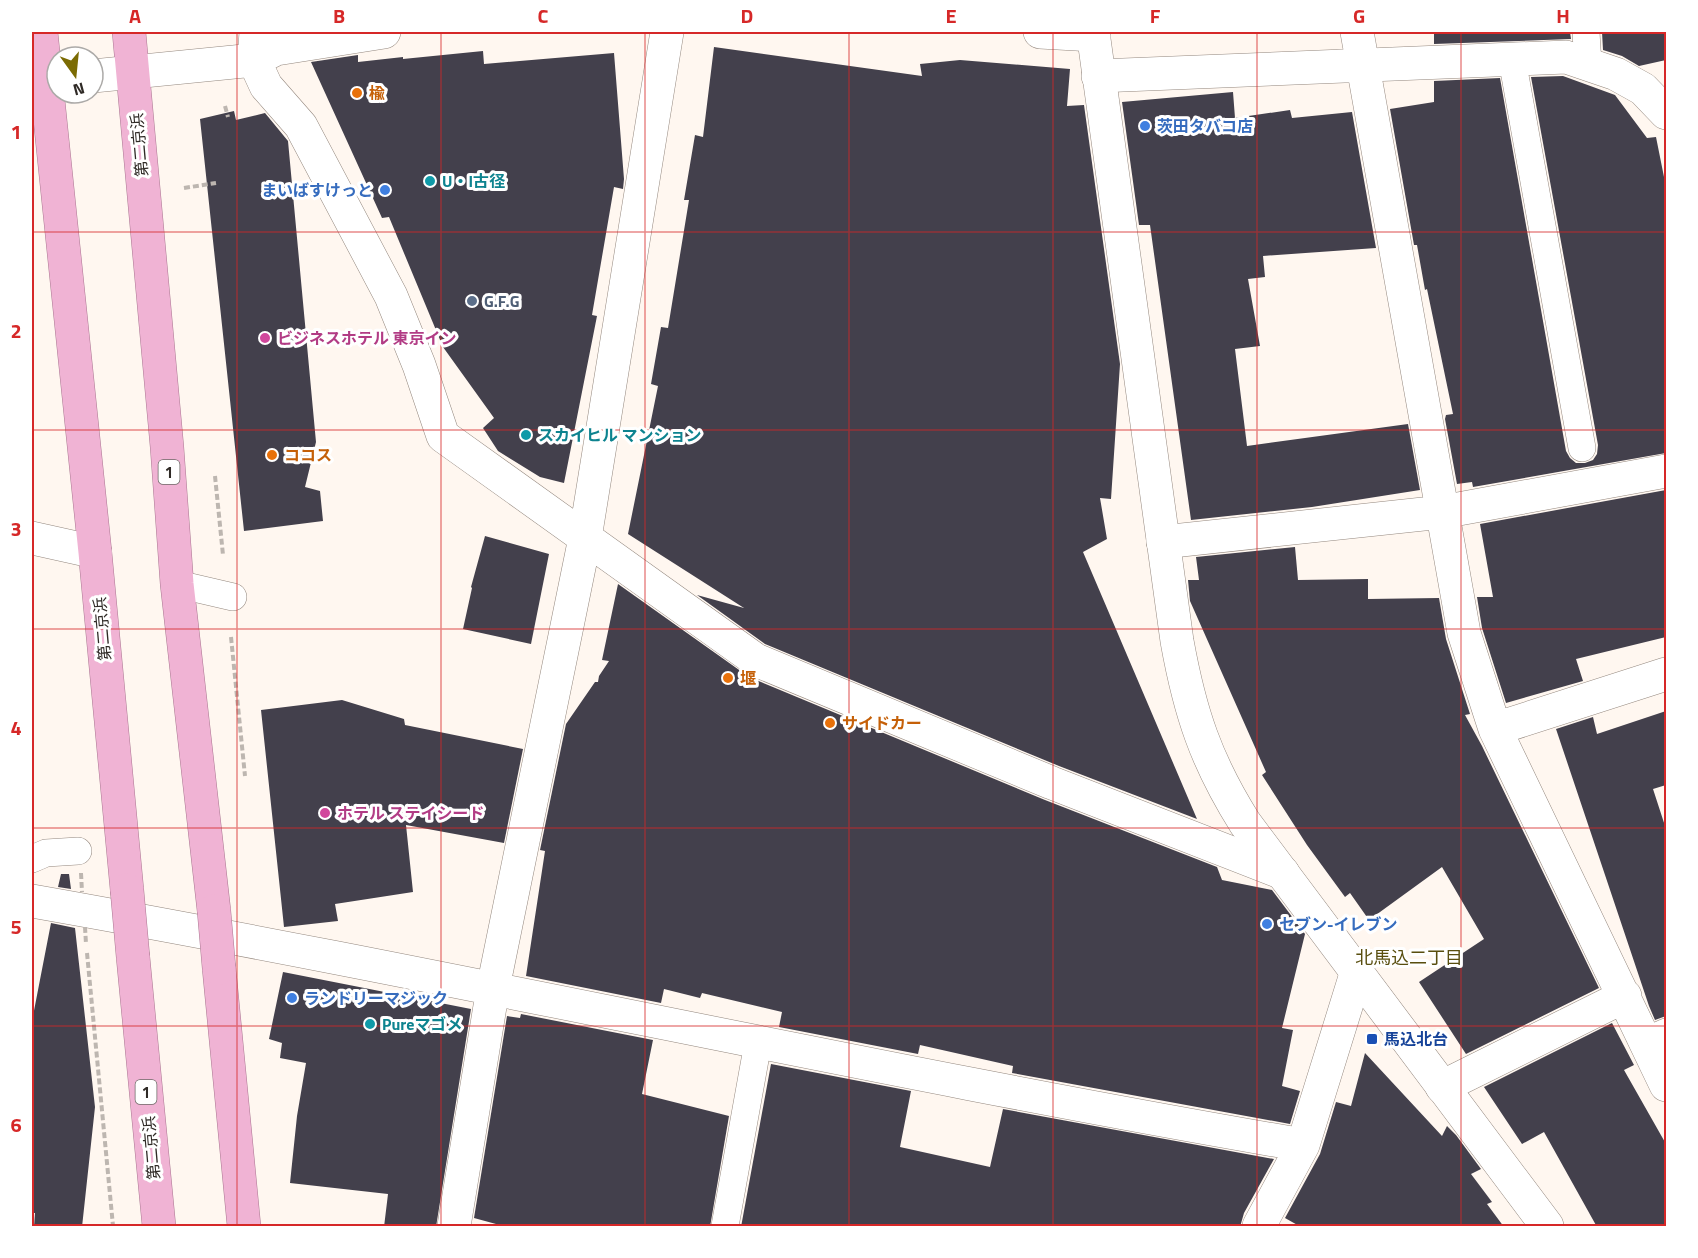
<svg xmlns="http://www.w3.org/2000/svg" width="1698" height="1258" font-family="'Titillium Web','Noto Sans JP',sans-serif">
<style>
.building{fill:#43404c}
.lines{fill:none;stroke-linecap:round;stroke-linejoin:round}
.service-casing{stroke:#94887f;stroke-width:28}
.minor-casing{stroke:#94887f;stroke-width:34}
.tertiary-casing{stroke:#94887f;stroke-width:34}
.trunk-casing{stroke:#aa7791;stroke-width:34}
.path{stroke:#bdb6b0;stroke-width:4;stroke-dasharray:6 3;stroke-linecap:butt}
.service{stroke:#fff;stroke-width:27}
.minor{stroke:#fff;stroke-width:33}
.tertiary{stroke:#fff;stroke-width:33}
.trunk{stroke:#f0b3d4;stroke-width:33}
.trunk-bridge-casing{stroke:#aa7791;stroke-width:34;stroke-linecap:butt}
.path-bridge{stroke:#bdb6b0;stroke-width:4;stroke-dasharray:6 3;stroke-linecap:butt}
.trunk-bridge{stroke:#f0b3d4;stroke-width:33}
.grid{fill:none;stroke:#d62828;stroke-width:1.5;stroke-opacity:0.55}
.food-dot{fill:#e8710a;stroke:#fff;stroke-width:2}
.shop-dot{fill:#3f7fe0;stroke:#fff;stroke-width:2}
.culture-dot{fill:#0f9aa8;stroke:#fff;stroke-width:2}
.service-dot{fill:#5c6f8a;stroke:#fff;stroke-width:2}
.hotel-dot{fill:#d1479c;stroke:#fff;stroke-width:2}
.transit-dot{fill:#1a4fb4;stroke:#fff;stroke-width:2}
.labels{text-anchor:middle;dominant-baseline:central;stroke-width:6;stroke-linejoin:round;paint-order:stroke}
.shield{fill:#fff;stroke:#6d6a67;stroke-width:1.5}
.shield-label{font-size:15px;font-weight:bold;fill:#2f2a26}
.food-label{font-size:16px;font-weight:bold;fill:#c56008;stroke:#fff;text-anchor:start}
.shop-label{font-size:16px;font-weight:bold;fill:#366cbe;stroke:#fff;text-anchor:start}
.street-label{font-size:16px;fill:#2f2a26;stroke:#fff}
.culture-label{font-size:16px;font-weight:bold;fill:#0d838f;stroke:#fff;text-anchor:start}
.service-label{font-size:16px;font-weight:bold;fill:#4e5e75;stroke:#fff;text-anchor:start}
.hotel-label{font-size:16px;font-weight:bold;fill:#b23c85;stroke:#fff;text-anchor:start}
.transit-label{font-size:16px;font-weight:bold;fill:#164399;stroke:#fff;text-anchor:start}
.neighbourhood-label{font-size:18px;fill:#594e0f;stroke:#fff}
.neatline{fill:none;stroke:#d62828;stroke-width:2}
.grid-label{font-size:20px;text-anchor:middle;font-weight:bold;fill:#d62828}
</style>
<rect width="100%" height="100%" fill="#fff7f0"/>
<!-- building -->
<path class="building" d="M1434 32H1570L1571 39 1434 44Z
M1602 32H1666V60L1639 66 1622 56 1603 50Z
M714 47 922 76 920 64 960 60 1070 69 1067 106 1084 105 1120 364 1111 499 1100 498 1107 539 1083 552 1197 819 1059 766 765 644 697 595 744 608 628 534 658 386 651 384 661 327 668 328 689 200H684L695 135 703 137Z
M483 51 484 64 614 53 624 179 623 189 614 187 592 315 597 316 564 483 540 477 498 451 483 428 494 418 443 347 389 217 382 218 311 62 358 55V62L403 57V59Z
M1563 76 1615 95 1647 138 1656 137 1666 187V453L1473 487 1472 482 1457 484 1445 419 1446 415 1453 414 1427 289 1425 290 1417 245H1414L1390 109 1434 102V81L1500 78 1566 451 1570 458 1576 463H1585L1593 460 1597 454 1598 445 1531 77Z
M1233 92 1235 118 1290 110 1292 118 1352 112 1376 248 1263 256 1265 277 1248 279 1260 346 1235 349 1247 446 1408 424 1420 490 1312 507 1191 520 1150 225H1139L1122 102Z
M234 111 236 120 265 113 288 141 316 442 305 487 320 491 323 521 244 531 200 119Z
M1666 490V637L1576 659 1583 681 1506 703 1482 628 1477 597H1493L1480 524Z
M485 536 549 554 531 644 463 629 472 588 471 587Z
M1295 547 1298 580 1368 579V599L1439 598 1446 639 1470 714 1465 715 1482 746 1599 988 1466 1054 1419 982 1484 939 1442 867 1369 920 1350 893 1345 897 1307 845 1262 775 1266 772 1190 601 1188 580H1199L1196 557Z
M618 584 749 677 1045 800 1217 867 1222 880 1272 890 1305 934 1282 1028 1293 1030 1282 1086 1300 1091 1290 1124 1012 1073 1013 1066 920 1045 918 1054 779 1027 782 1012 702 993 700 998 664 989 661 1003 526 976 545 851 540 850 566 724 595 682H598L599 676 609 661 602 660Z
M342 700 404 719 405 725 523 749 504 843 406 825 413 892 335 904 338 921 284 927 261 710Z
M1666 711V785L1653 789 1666 829V1016L1655 1020 1649 1006 1556 729 1593 717 1597 734Z
M61 874H69L71 889 58 887Z
M51 923 75 928 95 1107 82 1227H34L35 1213H32V1021Z
M283 972 471 1009 436 1227H384L388 1194 290 1183 297 1116 306 1063 280 1058 282 1043 269 1039Z
M521 1014 653 1040 642 1094 729 1116 710 1227H507L474 1218 507 1016 520 1018Z
M1612 1023 1634 1065 1624 1070 1666 1144V1227H1597L1544 1132 1522 1144 1484 1087Z
M1365 1053 1442 1136 1447 1126 1456 1135 1481 1169 1471 1174 1492 1202 1487 1204 1504 1227H1301L1285 1218 1320 1154 1336 1102 1351 1106Z
M771 1064 911 1091 900 1147 990 1167 1003 1109 1274 1159 1244 1213 1240 1227H741Z"/>
<g class="lines">
<!-- service casing -->
<g class="service-casing">
<path id="service" d="M1586 32 1588 65
M1512 59 1582 448
M177 584 233 597
M32 859 46 853 78 851
M1646 1041 1666 1032
M725 1226 758 1043"/>
</g>
<!-- minor casing -->
<g class="minor-casing">
<path id="minor" d="M256 32 254 60 266 86 301 126 391 296 419 365 443 436 756 660 1052 783 1283 873
M1040 32 1094 35
M1357 32 1464 633 1495 729 1666 1085
M93 76 254 60 276 49 384 32
M1098 76 1566 57 1616 74 1643 89 1666 113
M32 538 95 552
M1163 542 1442 512 1666 471
M1495 729 1666 674
M32 901C457 976 877 1072 1303 1145
M1442 1087 1625 996
M454 1226 493 988 585 538 667 32
M1259 1226 1303 1145 1357 971"/>
</g>
<!-- tertiary casing -->
<g class="tertiary-casing">
<path id="tertiary" d="M1093 32 1177 641C1190 713 1206 761 1245 823L1547 1226"/>
</g>
<!-- trunk casing -->
<g class="trunk-casing">
<path id="trunk" d="M41 32 95 552 127 890
M129 32 167 447 177 584 214 911
M133 957 159 1226
M219 968 244 1226"/>
</g>
<!-- path -->
<path class="path" d="M225 106 228 117
M184 188 216 183
M215 476 223 555
M231 637 245 776
M87 953 113 1226"/>
<!-- service -->
<use href="#service" class="service"/>
<!-- minor -->
<use href="#minor" class="minor"/>
<!-- tertiary -->
<use href="#tertiary" class="tertiary"/>
<!-- trunk -->
<use href="#trunk" class="trunk"/>
<!-- trunk-bridge casing -->
<g class="trunk-bridge-casing">
<path id="trunk-bridge" d="M127 890 133 957
M214 911 219 968"/>
</g>
<!-- path-bridge -->
<path class="path-bridge" d="M81 873 82 892
M85 927 86 944"/>
<!-- trunk-bridge -->
<use href="#trunk-bridge" class="trunk-bridge"/>
</g>
<!-- grid -->
<path class="grid" d="M237 32V1226M441 32V1226M645 32V1226M849 32V1226M1053 32V1226M1257 32V1226M1461 32V1226M32 232H1666M32 430H1666M32 629H1666M32 828H1666M32 1026H1666"/>
<!-- markers -->
<g class="food-dot">
<circle cx="357" cy="93" r="6"/>
<circle cx="272" cy="455" r="6"/>
<circle cx="728" cy="678" r="6"/>
<circle cx="830" cy="723" r="6"/>
</g>
<g class="shop-dot">
<circle cx="1145" cy="126" r="6"/>
<circle cx="385" cy="190" r="6"/>
<circle cx="1267" cy="924" r="6"/>
<circle cx="292" cy="998" r="6"/>
</g>
<g class="culture-dot">
<circle cx="430" cy="181" r="6"/>
<circle cx="526" cy="435" r="6"/>
<circle cx="370" cy="1024" r="6"/>
</g>
<circle class="service-dot" cx="472" cy="301" r="6"/>
<g class="hotel-dot">
<circle cx="265" cy="338" r="6"/>
<circle cx="325" cy="813" r="6"/>
</g>
<rect class="transit-dot" x="1366" y="1033" width="12" height="12" rx="3"/>
<g class="labels">
<!-- shield labels -->
<g class="shield">
<rect x="158.5" y="460" width="21" height="24" rx="4.5"/>
<rect x="135.5" y="1080" width="21" height="24" rx="4.5"/>
</g>
<g class="shield-label">
<text x="169" y="472">1</text>
<text x="146" y="1092">1</text>
</g>
<!-- food labels -->
<g class="food-label">
<text x="369" y="93">楡</text>
<text x="284" y="455">ココス</text>
<text x="740" y="678">堰</text>
<text x="842" y="723">サイドカー</text>
</g>
<!-- shop labels -->
<g class="shop-label">
<text x="1157" y="126">茨田タバコ店</text>
<text x="373" y="190" text-anchor="end">まいばすけっと</text>
<text x="1279" y="924">セブン-イレブン</text>
<text x="304" y="998">ランドリーマジック</text>
</g>
<!-- street labels -->
<g class="street-label">
<text transform="translate(139 145) rotate(-95)">第二京浜</text>
<text transform="translate(102 629) rotate(-95)">第二京浜</text>
<text transform="translate(151 1148) rotate(-95)">第二京浜</text>
</g>
<!-- culture labels -->
<g class="culture-label">
<text x="442" y="181">U・I古径</text>
<text x="538" y="435">スカイヒル マンション</text>
<text x="382" y="1024">Pureマゴメ</text>
</g>
<!-- service labels -->
<g class="service-label">
<text x="484" y="301">G.F.G</text>
</g>
<!-- hotel labels -->
<g class="hotel-label">
<text x="277" y="338">ビジネスホテル 東京イン</text>
<text x="337" y="813">ホテル ステイシード</text>
</g>
<!-- transit labels -->
<g class="transit-label">
<text x="1384" y="1039">馬込北台</text>
</g>
<!-- neighbourhood labels -->
<g class="neighbourhood-label">
<text x="1409" y="957">北馬込二丁目</text>
</g>
</g>
<!-- border -->
<rect width="1698" height="1258" fill="none" stroke="#ffffff" stroke-width="66"/>
<!-- north arrow -->
<g transform="translate(75 75) rotate(165)"><circle r="28" fill="#ffffff" stroke="#acaaa8" stroke-width="1.5"/>
<path d="M0-4.5L10 22L0 15L-10 22Z" fill="#7b6b03"/>
<text y="-9" font-size="16" font-weight="bold" text-anchor="middle" fill="#2f2a26">N</text>
</g>
<rect x="33" y="33" width="1632" height="1192" class="neatline"/>
<g class="grid-label">
<text x="135" y="23">A</text>
<text x="339" y="23">B</text>
<text x="543" y="23">C</text>
<text x="747" y="23">D</text>
<text x="951" y="23">E</text>
<text x="1155" y="23">F</text>
<text x="1359" y="23">G</text>
<text x="1563" y="23">H</text>
<text x="16" y="139">1</text>
<text x="16" y="338">2</text>
<text x="16" y="536">3</text>
<text x="16" y="735">4</text>
<text x="16" y="934">5</text>
<text x="16" y="1132">6</text>
</g>
</svg>
